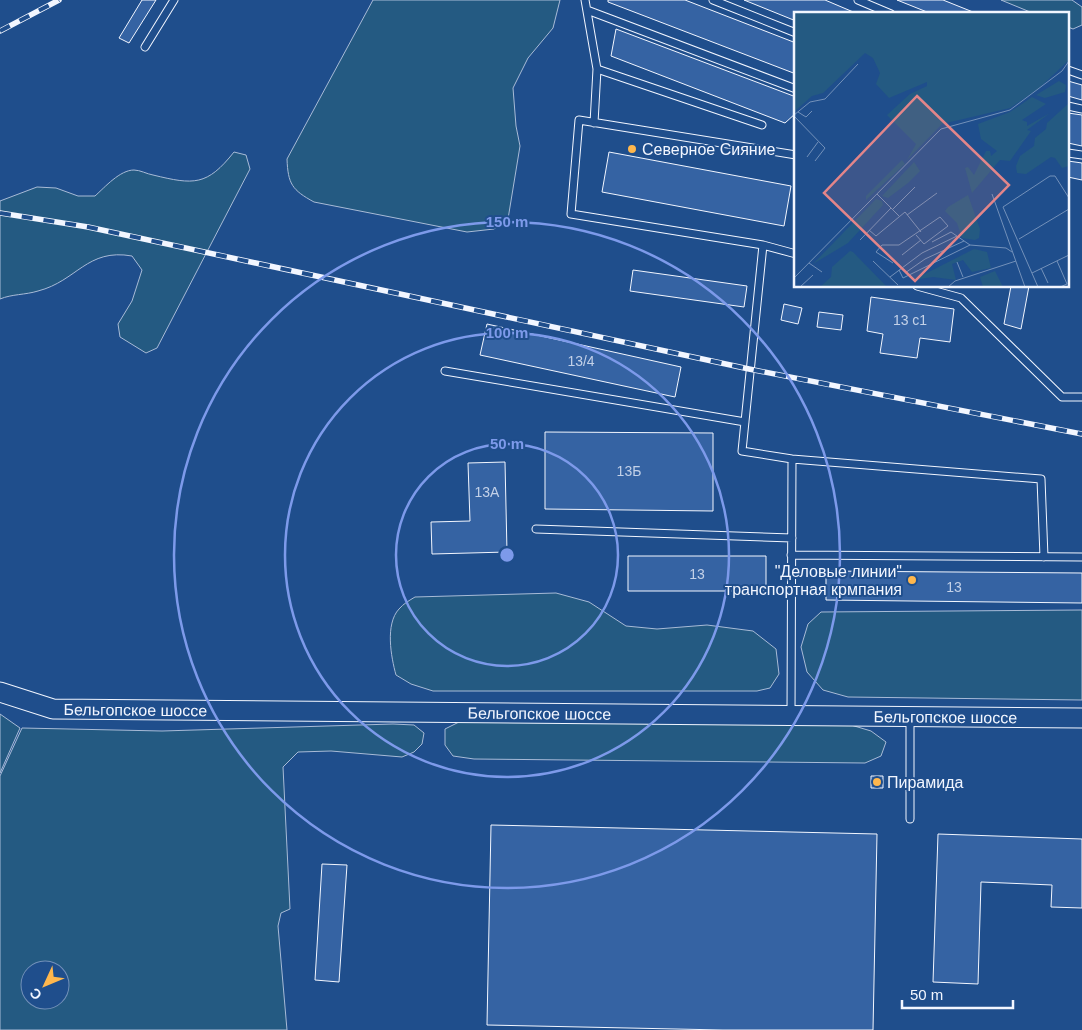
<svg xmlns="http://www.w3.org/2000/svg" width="1082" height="1030" font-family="Helvetica,sans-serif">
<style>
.green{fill:#245a82;stroke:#a8bbd7;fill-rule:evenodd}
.building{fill:#3563a3;stroke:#f2f6ff}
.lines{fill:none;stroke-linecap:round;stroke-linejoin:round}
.lane-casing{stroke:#f2f6ff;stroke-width:9}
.secondary-casing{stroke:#f2f6ff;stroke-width:21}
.lane{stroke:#1f4e8c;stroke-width:7}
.secondary{stroke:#1f4e8c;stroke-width:19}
.rail-casing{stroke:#f2f6ff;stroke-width:5.5}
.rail{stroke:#1f4e8c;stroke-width:4;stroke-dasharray:11;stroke-linecap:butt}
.ring{fill:none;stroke:#7d9aea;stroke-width:2.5}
.poi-dot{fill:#ffb74d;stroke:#1f4e8c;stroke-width:2}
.labels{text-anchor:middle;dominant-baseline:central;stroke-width:4;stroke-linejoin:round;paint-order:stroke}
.number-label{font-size:14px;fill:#c3d1e8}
.poi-label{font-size:16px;fill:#f2f6ff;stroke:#1f4e8c;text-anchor:start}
.street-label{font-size:16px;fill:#f2f6ff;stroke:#1f4e8c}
.inset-road{fill:none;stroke:#7391ba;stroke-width:1}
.view{fill:#e38589;fill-opacity:0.15;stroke:#e38589;stroke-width:2.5}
.inset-edge{fill:none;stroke:#f2f6ff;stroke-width:2.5}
.centre{fill:#7d9aea;stroke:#1f4e8c;stroke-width:2.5}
.ring-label{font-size:15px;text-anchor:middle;font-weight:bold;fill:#7d9aea;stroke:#1f4e8c;stroke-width:4;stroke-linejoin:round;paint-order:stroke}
</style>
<rect width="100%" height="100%" fill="#1f4e8c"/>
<!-- green -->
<path class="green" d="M373 0H560L553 28 528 58 513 88 516 126 520 146 508 219 494 229 467 232 314 202C292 190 288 184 287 159Z
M1001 0H1072L1082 7V25L1073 29 1068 27V14H1035Z
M234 152 246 155 250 169 157 348 146 353 120 337 118 324 132 301 142 270 132 256C87 248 77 281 38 291 25 295 12 294 0 299V201L37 187 56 188 78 196H95C105 187 120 170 134 170 140 170 147 174 153 175 194 185 207 186 234 152Z
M556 593 589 602 626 626 657 629 707 625 753 631 776 649 779 674 770 688 757 691H433L411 684 396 675C391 657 385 624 399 609 403 604 410 600 415 597Z
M1082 610V700L848 697 823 690 807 672 801 647 808 624 821 612Z
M0 714 20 728 0 773Z
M463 720 851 725 871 731 886 742 881 756 865 763 474 759 453 756 445 745V729Z
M393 724 414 725 424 733 422 744 414 752 402 757 331 751 298 752 283 767 290 909 281 913 278 926 287 1030H0V776L22 728 162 731ZM30 970H60V1000H30Z"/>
<!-- building -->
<path class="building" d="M142 0H156L129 43 119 38Z
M608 0H685L796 43V74L608 2Z
M744 0H825L858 14H796V21Z
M897 0H943L978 14H932Z
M616 29 796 97V113L785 123 611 56Z
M1068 81 1082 85V100L1068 96Z
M1068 113 1082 115V146L1068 143Z
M609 152 791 186 784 226 602 192Z
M1068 161 1082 163V180L1068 177Z
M633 270 747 286 744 307 630 291Z
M1011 286H1029L1021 329 1004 324Z
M871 297 954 309 950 342 920 338 917 358 880 353 883 334 867 331Z
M784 304 802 308 798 324 781 320Z
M819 312 843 315 841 330 817 327Z
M487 324 681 367 675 397 480 355Z
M545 432 713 433V511L545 509Z
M505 462 507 552 432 554 431 522 470 521 468 463Z
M628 556H766V591H628Z
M826 571 1082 573V603L826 600Z
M871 776H883V788H871Z
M491 825 877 834 873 1030H723L487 1025Z
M938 834 1082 839V908L1051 907 1052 885 981 882 978 984 933 982Z
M322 864 347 865 339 982 315 980Z"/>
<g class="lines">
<!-- lane casing -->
<g class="lane-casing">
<path id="lane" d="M585 0 597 69 762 125
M713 0 796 33
M858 0 891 14
M587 10 796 89
M145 47 174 0
M1068 70 1082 75
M1068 106 1082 109
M594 123 597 69
M1068 153 1082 155
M796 155 579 120 571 214 763 245 796 254
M763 245 742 451 792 459 1041 479 1044 557
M917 286 961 298 1062 397H1082
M445 371 745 422
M536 529 792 538
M791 555 1082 557
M791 715 792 459
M910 819V717"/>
</g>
<!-- secondary casing -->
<g class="secondary-casing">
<g id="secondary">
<path id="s1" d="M0 692 53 709 1082 718"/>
</g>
</g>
<!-- lane -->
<use href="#lane" class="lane"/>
<!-- secondary -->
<use href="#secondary" class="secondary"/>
<!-- rail casing -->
<g class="rail-casing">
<path id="rail" d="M0 31 59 0
M0 213 88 227 749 369 1082 434"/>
</g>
<!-- rail -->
<use href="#rail" class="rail"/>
</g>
<!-- distance rings -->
<g class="ring">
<circle cx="507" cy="555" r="111"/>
<circle cx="507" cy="555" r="222"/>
<circle cx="507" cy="555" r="333"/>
</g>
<!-- markers -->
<g class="poi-dot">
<circle cx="632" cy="149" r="5"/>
<circle cx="912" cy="580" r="5"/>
<circle cx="877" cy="782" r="5"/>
</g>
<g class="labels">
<!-- number labels -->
<g class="number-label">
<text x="910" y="320">13 с1</text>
<text x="581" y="361">13/4</text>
<text x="629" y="471">13Б</text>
<text x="487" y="492">13А</text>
<text x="697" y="574">13</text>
<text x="954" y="587">13</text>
</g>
<!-- poi labels -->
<g class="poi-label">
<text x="642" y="149">Северное Сияние</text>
<text x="902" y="571" text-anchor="end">"Деловые линии"<tspan x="902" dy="18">транспортная крмпания</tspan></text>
<text x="887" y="782">Пирамида</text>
</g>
<!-- street labels -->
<g class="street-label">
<text stroke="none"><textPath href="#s1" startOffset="138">Бельгопское шоссе</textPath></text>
<text stroke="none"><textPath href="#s1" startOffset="542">Бельгопское шоссе</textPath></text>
<text stroke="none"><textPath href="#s1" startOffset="948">Бельгопское шоссе</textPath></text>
</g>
</g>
<!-- overview -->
<g transform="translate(794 12)">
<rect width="275" height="275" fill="#1f4e8c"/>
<path d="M0 0H275V48L244 77 216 96 148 112 113 148 122 132 93 103 116 82 133 74V70L95 86 82 72 86 61 79 46 71 41 29 81 18 84 0 100ZM265 69 272 73 271 80 251 86 242 83ZM238 85 252 92 228 108 233 110V114L256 101 233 118 237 119 216 149 206 148 178 181 171 156 174 155 180 163 192 139H196L197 144 203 139 187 127 184 112 216 100ZM275 91V154L268 156 261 146 257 145 232 162 223 161 222 154 226 144 240 134 241 126 252 117 253 111ZM108 148 111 152 72 188V184ZM120 150 126 159 114 171 94 186 88 184ZM174 183 186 217 185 226 181 228 168 226 163 211 151 199 154 195ZM82 187 88 189 89 193 54 231 19 252ZM180 237 193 240 197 256 178 260 169 248 158 252 162 268 139 265 119 268ZM56 239 59 240 93 275H26L37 265 38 255ZM201 259 209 275H189L186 265Z" fill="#245a82"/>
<path class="inset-road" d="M4 100 12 105 18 99M0 103 16 90 31 87 64 52M0 104 31 136 21 149M13 145 24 130M83 182 105 204M198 182 231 275M99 197 121 175M113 203 143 181M75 218 82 224 111 200 127 220M225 227 275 197M66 228 97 196M138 230 157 220 176 233 212 236 218 240M108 243 127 228M79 249 104 273M263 249 273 272 266 275M163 250 169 265M15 251 28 260M99 251 82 240 88 233H105L146 205 154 214 130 232 122 223M247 256 254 271M105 258 109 266 176 233M111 261 131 247 170 229M238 261 275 243M96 265 128 241 163 224M0 266 147 117 216 98 268 59 275 49M6 275 19 263M154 275 161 269 222 249M244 275 209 195 256 164H261L275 186"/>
<path class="view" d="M123 84 215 173 121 269 30 181Z"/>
<rect width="275" height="275" class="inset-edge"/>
</g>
<circle cx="507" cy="555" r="8" class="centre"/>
<g class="ring-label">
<text x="507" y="227">150 m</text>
<text x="507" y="338">100 m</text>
<text x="507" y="449">50 m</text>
</g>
<!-- north arrow -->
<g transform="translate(45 985) rotate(226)"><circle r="24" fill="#1f4e8c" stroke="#7391ba"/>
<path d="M0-4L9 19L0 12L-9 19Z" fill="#ffb74d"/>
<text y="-8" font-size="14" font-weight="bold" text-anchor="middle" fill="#f2f6ff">С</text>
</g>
<!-- scale -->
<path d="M902 1000v8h111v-8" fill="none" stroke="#f2f6ff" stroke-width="2.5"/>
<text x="910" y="1000" font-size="15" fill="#f2f6ff" stroke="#1f4e8c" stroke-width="4" paint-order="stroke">50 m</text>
</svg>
